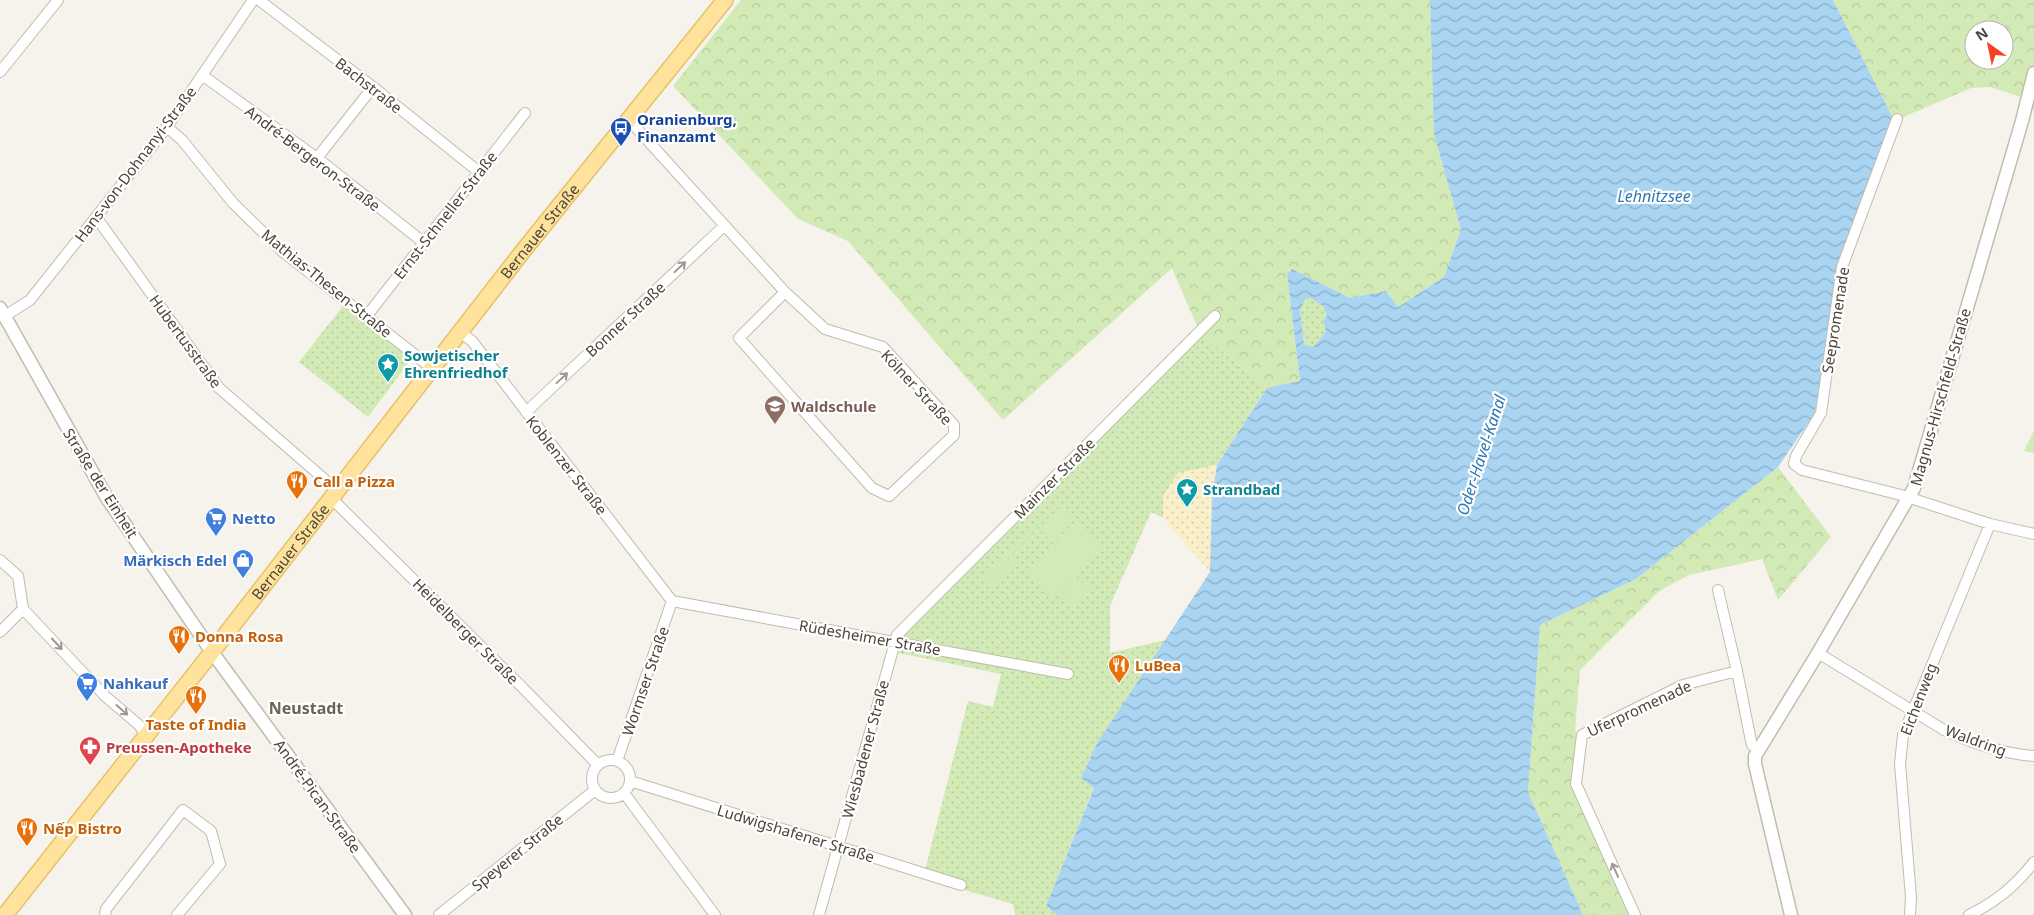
<svg xmlns="http://www.w3.org/2000/svg" width="2034" height="915" font-family="'Noto Sans',sans-serif">
<style>
.grass{fill:url(#grass-dots)}
.forest{fill:url(#forest-crowns);fill-rule:evenodd}
.sand{fill:url(#sand-dots)}
.garden{fill:#d2eab5}
.water{fill:url(#water-waves);fill-rule:evenodd}
.lines{fill:none;stroke-linecap:round;stroke-linejoin:round}
.minor-casing{stroke:#c2bbae;stroke-width:12}
.tertiary-casing{stroke:#c2bbae;stroke-width:15}
.primary-casing{stroke:#e6c16a;stroke-width:18}
.minor{stroke:#fff;stroke-width:10}
.tertiary{stroke:#fff;stroke-width:12}
.primary{stroke:#ffe39c;stroke-width:15}
.oneway{stroke:#9c9892}
.labels{text-anchor:middle;dominant-baseline:central;stroke-width:4.5;stroke-linejoin:round;paint-order:stroke}
.street-label{font-size:15px;fill:#4b4439;stroke:#fff}
.transit-label{font-size:15px;font-weight:bold;fill:#164399;stroke:#fff;text-anchor:start}
.culture-label{font-size:15px;font-weight:bold;fill:#0d838f;stroke:#fff;text-anchor:start}
.education-label{font-size:15px;font-weight:bold;fill:#785e54;stroke:#fff;text-anchor:start}
.food-label{font-size:15px;font-weight:bold;fill:#c56008;stroke:#fff;text-anchor:start}
.shop-label{font-size:15px;font-weight:bold;fill:#366cbe;stroke:#fff;text-anchor:start}
.health-label{font-size:15px;font-weight:bold;fill:#be3a42;stroke:#fff;text-anchor:start}
.water-label{font-size:16px;font-style:italic;fill:#2e7ab2;stroke:#fff}
.neighbourhood-label{font-size:16px;font-weight:bold;fill:#6e6250;stroke:#fff}
</style>
<defs>
<pattern id="grass-dots" width="8" height="8" patternUnits="userSpaceOnUse" patternTransform="scale(1.25)"><rect width="8" height="8" fill="#d2eab5"/><path d="M2 2h.1M6 6h.1" fill="none" stroke="#b6ca9c" stroke-width="1.8" stroke-linecap="round"/></pattern>
<pattern id="forest-crowns" width="20" height="18" patternUnits="userSpaceOnUse" patternTransform="scale(1.25)"><rect width="20" height="18" fill="#d2eab5"/><path d="M2 6a3 3 0 1 1 6 0M12 15a3 3 0 1 1 6 0" fill="none" stroke="#b6ca9c"/></pattern>
<pattern id="sand-dots" width="8" height="8" patternUnits="userSpaceOnUse" patternTransform="scale(1.25)"><rect width="8" height="8" fill="#f9efc9"/><path d="M2 2h.1M6 6h.1" fill="none" stroke="#d7cead" stroke-width="1.8" stroke-linecap="round"/></pattern>
<pattern id="water-waves" width="16" height="10" patternUnits="userSpaceOnUse" patternTransform="scale(1.25)"><rect width="16" height="10" fill="#a9d4f2"/><path d="M0 5q4-4 8 0t8 0" fill="none" stroke="#8caec5"/></pattern>
</defs>
<rect width="100%" height="100%" fill="#f6f3ec"/>
<!-- grass -->
<path class="grass" d="M1307 296 1323 306 1327 316 1323 320 1326 332 1313 347 1304 344 1300 310Z
M346 302 415 354 368 417 299 362Z
M1200 333 1267 388 1217 465 1178 473 1163 497V518L1151 512 1110 606V653L1165 640 1097 743 1081 778 1094 787 1046 906 1057 915H1015L1013 904 923 878 968 701 993 707 1001 674 889 651 898 635Z"/>
<!-- forest -->
<path class="forest" d="M741 0H1430L1434 134 1461 230 1444 277 1398 307 1386 291 1350 298 1291 269 1287 273 1300 382 1267 388 1200 333 1172 268 1003 420 848 241 798 219 673 86Z
M1833 0H2034V111L2021 97 1990 87 1971 88 1901 118H1893ZM1974 30H2004V60H1974Z
M2034 431V453L2024 451Z
M1778 467 1831 537 1778 600 1762 559 1689 575 1659 591 1580 670 1575 730 1583 748 1580 783 1593 809 1634 915H1583L1528 792 1540 625 1636 579Z"/>
<!-- sand -->
<path class="sand" d="M1217 465 1212 496 1210 572 1163 518V497L1178 473Z"/>
<!-- garden -->
<path class="garden" d="M1054 503 1058 506 984 583 980 579Z
M1061 506 1075 519 1053 543 1039 529Z
M1077 521 1103 546 1052 598 1026 572Z
M1012 556 1016 560 990 588 985 584Z
M1077 577 1091 590 1075 606 1061 593Z"/>
<!-- water -->
<path class="water" d="M1430 0H1833L1893 118 1838 262 1815 413 1778 467 1636 579 1540 625 1528 792 1583 915H1057L1046 906 1094 788 1081 778 1097 743 1210 572 1212 496 1217 465 1267 388 1300 381 1287 273 1292 269 1350 298 1386 291 1398 307 1444 277 1461 230 1434 134ZM1307 296 1323 306 1327 316 1323 320 1326 332 1313 347 1304 344 1300 310Z"/>
<g class="lines">
<!-- minor casing -->
<g class="minor-casing">
<path id="minor" d="M259 0 373 87 479 172
M0 72 58 0
M202 75 317 158 423 242
M1897 119 1842 267 1821 413 1796 456 1794 464 1802 470 1901 495 1990 524 2034 534
M629 120 785 292 825 329 883 347 954 425V435L889 496 872 488 739 338 785 292
M167 127 182 140 233 203 283 252 432 368
M317 158 373 87
M96 217 219 388 337 490
M5 316 30 300 96 217 167 127 253 0
M366 317 525 113
M460 332 472 341 672 601
M526 412 724 226
M331 498 522 687 598 765
M0 560 18 576 23 609 105 696 139 725 146 735
M1718 590 1737 671 1751 741 1752 745 1758 748
M672 601 1068 674
M0 632 23 609
M1818 653 1944 730C1972 743 2003 754 2034 756
M592 779a19 19 0 1 1 38 0a19 19 0 1 1-38 0Z
M617 761 672 601
M630 781 961 885
M624 793 715 915
M105 915 106 909 183 810 211 831 220 864 177 915
M439 915 595 790
M819 915 897 635 1215 316
M1635 915 1576 784 1582 735 1683 685 1737 671
M1910 915 1911 897 1900 764 1903 735 1990 524
M1969 915C1996 902 2015 886 2034 862"/>
</g>
<!-- tertiary casing -->
<g class="tertiary-casing">
<path id="tertiary" d="M0 308 107 498 212 652 405 915
M1791 915 1755 764V756L1818 653 1914 488 2022 121 2034 73"/>
</g>
<!-- primary casing -->
<g class="primary-casing">
<g id="primary">
<path id="s1" d="M5 915 212 652 523 251 725 0"/>
</g>
</g>
<!-- minor -->
<use href="#minor" class="minor"/>
<!-- tertiary -->
<use href="#tertiary" class="tertiary"/>
<!-- primary -->
<use href="#primary" class="primary"/>
</g>
<!-- one-way arrows -->
<defs><path id="oneway-shaft" d="M-6 0H5M1.5-3L5.5 0L1.5 3" fill="none" stroke-width="1.6" stroke-linecap="round" stroke-linejoin="round" transform="scale(1.25)"/></defs>
<g class="oneway">
<use href="#oneway-shaft" transform="translate(680 267) rotate(-43)"/>
<use href="#oneway-shaft" transform="translate(562 378) rotate(-43)"/>
<use href="#oneway-shaft" transform="translate(57 644) rotate(47)"/>
<use href="#oneway-shaft" transform="translate(122 710) rotate(41)"/>
<use href="#oneway-shaft" transform="translate(1615 870) rotate(-114)"/>
</g>
<!-- icons -->
<defs>
<g id="bus-pin" transform="scale(1.125)"><path d="M0 17L-7.5 6A9.5 9.5 0 1 1 7.5 6Z" fill="#1a4fb4" stroke="#fff"/><path d="M-5-6H5V4H4V6H2V4H-2V6H-4V4H-5ZM-3.5-4V0h7V-4ZM-3.5 1.2v1.5H-2V1.2ZM2 1.2v1.5H3.5V1.2Z" fill="#fff"/></g>
<g id="sight-pin" transform="scale(1.125)"><path d="M0 17L-7.5 6A9.5 9.5 0 1 1 7.5 6Z" fill="#0f9aa8" stroke="#fff"/><path d="M0-6L1.8-2.2L6-1.7L2.9 1.2L3.7 5.4L0 3.3L-3.7 5.4L-2.9 1.2L-6-1.7L-1.8-2.2Z" fill="#fff"/></g>
<g id="school-pin" transform="scale(1.125)"><path d="M0 17L-7.5 6A9.5 9.5 0 1 1 7.5 6Z" fill="#8d6e63" stroke="#fff"/><path d="M0-5L7-2L0 1L-7-2ZM-4 1L0 2.5L4 1V4Q0 6-4 4Z" fill="#fff"/></g>
<g id="restaurant-pin" transform="scale(1.125)"><path d="M0 17L-7.5 6A9.5 9.5 0 1 1 7.5 6Z" fill="#e8710a" stroke="#fff"/><path d="M-5-6h1v4h1v-4h1v4h1v-4h1v5L-1.5 .5V6h-2V.5L-5-1ZM5-6V6H3V1.5H1.5Q1.5-4 5-6Z" fill="#fff"/></g>
<g id="supermarket-pin" transform="scale(1.125)"><path d="M0 17L-7.5 6A9.5 9.5 0 1 1 7.5 6Z" fill="#3f7fe0" stroke="#fff"/><path d="M-6-5.5h2.5l.6 2H6L4.5 2H-2.5L-4.4-4H-6ZM-1.5 3.2a1.3 1.3 0 1 0 .1 0ZM3 3.2a1.3 1.3 0 1 0 .1 0Z" fill="#fff"/></g>
<g id="shop-pin" transform="scale(1.125)"><path d="M0 17L-7.5 6A9.5 9.5 0 1 1 7.5 6Z" fill="#3f7fe0" stroke="#fff"/><path d="M-5-2.5h2.3a2.7 3.5 0 0 1 5.4 0H5L5.5 6h-11ZM-1.5-2.5h3a1.5 2.3 0 0 0-3 0Z" fill="#fff"/></g>
<g id="pharmacy-pin" transform="scale(1.125)"><path d="M0 17L-7.5 6A9.5 9.5 0 1 1 7.5 6Z" fill="#e0444e" stroke="#fff"/><path d="M-2-6h4v4h4v4h-4v4h-4v-4h-4v-4h4Z" fill="#fff"/></g>
</defs>
<g fill-rule="evenodd">
<use href="#bus-pin" x="621" y="128"/>
<use href="#sight-pin" x="388" y="364"/>
<use href="#school-pin" x="775" y="406"/>
<use href="#restaurant-pin" x="297" y="481"/>
<use href="#sight-pin" x="1187" y="489"/>
<use href="#supermarket-pin" x="216" y="518"/>
<use href="#shop-pin" x="243" y="560"/>
<use href="#restaurant-pin" x="179" y="636"/>
<use href="#restaurant-pin" x="1119" y="665"/>
<use href="#supermarket-pin" x="87" y="683"/>
<use href="#restaurant-pin" x="196" y="696"/>
<use href="#pharmacy-pin" x="90" y="747"/>
<use href="#restaurant-pin" x="27" y="828"/>
</g>
<g class="labels">
<!-- street labels -->
<g class="street-label">
<text transform="translate(369 85) rotate(38)">Bachstraße</text>
<text transform="translate(313 158) rotate(37)">André-Bergeron-Straße</text>
<text transform="translate(135 164) rotate(-53)">Hans-von-Dohnanyi-Straße</text>
<text transform="translate(445 215) rotate(-52)">Ernst-Schneller-Straße</text>
<text stroke="none"><textPath href="#s1" startOffset="868">Bernauer Straße</textPath></text>
<text transform="translate(327 283) rotate(39)">Mathias-Thesen-Straße</text>
<text transform="translate(625 319) rotate(-43)">Bonner Straße</text>
<text transform="translate(1835 320) rotate(-81)">Seepromenade</text>
<text transform="translate(186 341) rotate(54)">Hubertusstraße</text>
<text transform="translate(917 387) rotate(47)">Kölner Straße</text>
<text transform="translate(1940 397) rotate(-74)">Magnus-Hirschfeld-Straße</text>
<text transform="translate(567 465) rotate(52)">Koblenzer Straße</text>
<text transform="translate(1054 478) rotate(-45)">Mainzer Straße</text>
<text transform="translate(101 483) rotate(58)">Straße der Einheit</text>
<text stroke="none"><textPath href="#s1" startOffset="462">Bernauer Straße</textPath></text>
<text transform="translate(466 631) rotate(45)">Heidelberger Straße</text>
<text transform="translate(870 637) rotate(10)">Rüdesheimer Straße</text>
<text transform="translate(645 681) rotate(-71)">Wormser Straße</text>
<text transform="translate(1918 699) rotate(-69)">Eichenweg</text>
<text transform="translate(1639 708) rotate(-25)">Uferpromenade</text>
<text transform="translate(1976 740) rotate(20)">Waldring</text>
<text transform="translate(865 749) rotate(-75)">Wiesbadener Straße</text>
<text transform="translate(318 796) rotate(54)">André-Pican-Straße</text>
<text transform="translate(796 833) rotate(17)">Ludwigshafener Straße</text>
<text transform="translate(517 852) rotate(-39)">Speyerer Straße</text>
</g>
<!-- transit labels -->
<g class="transit-label">
<text x="637" y="119">Oranienburg,<tspan x="637" dy="17">Finanzamt</tspan></text>
</g>
<!-- culture labels -->
<g class="culture-label">
<text x="404" y="355">Sowjetischer<tspan x="404" dy="17">Ehrenfriedhof</tspan></text>
<text x="1203" y="489">Strandbad</text>
</g>
<!-- education labels -->
<g class="education-label">
<text x="791" y="406">Waldschule</text>
</g>
<!-- food labels -->
<g class="food-label">
<text x="313" y="481">Call a Pizza</text>
<text x="195" y="636">Donna Rosa</text>
<text x="1135" y="665">LuBea</text>
<text x="196" y="724" text-anchor="middle">Taste of India</text>
<text x="43" y="828">Nếp Bistro</text>
</g>
<!-- shop labels -->
<g class="shop-label">
<text x="232" y="518">Netto</text>
<text x="227" y="560" text-anchor="end">Märkisch Edel</text>
<text x="103" y="683">Nahkauf</text>
</g>
<!-- health labels -->
<g class="health-label">
<text x="106" y="747">Preussen-Apotheke</text>
</g>
<!-- water labels -->
<g class="water-label">
<text x="1654" y="196">Lehnitzsee</text>
<text transform="translate(1481 455) rotate(-72)">Oder-Havel-Kanal</text>
</g>
<!-- neighbourhood labels -->
<g class="neighbourhood-label">
<text x="306" y="708">Neustadt</text>
</g>
</g>
<!-- north arrow -->
<g transform="translate(1989 45) rotate(327)"><circle r="24" fill="#ffffff" stroke="#b7b4b0"/>
<path d="M0-4L9 19L0 12L-9 19Z" fill="#fc3f1d"/>
<text y="-8" font-size="14" font-weight="bold" text-anchor="middle" fill="#4b4439">N</text>
</g>
</svg>
